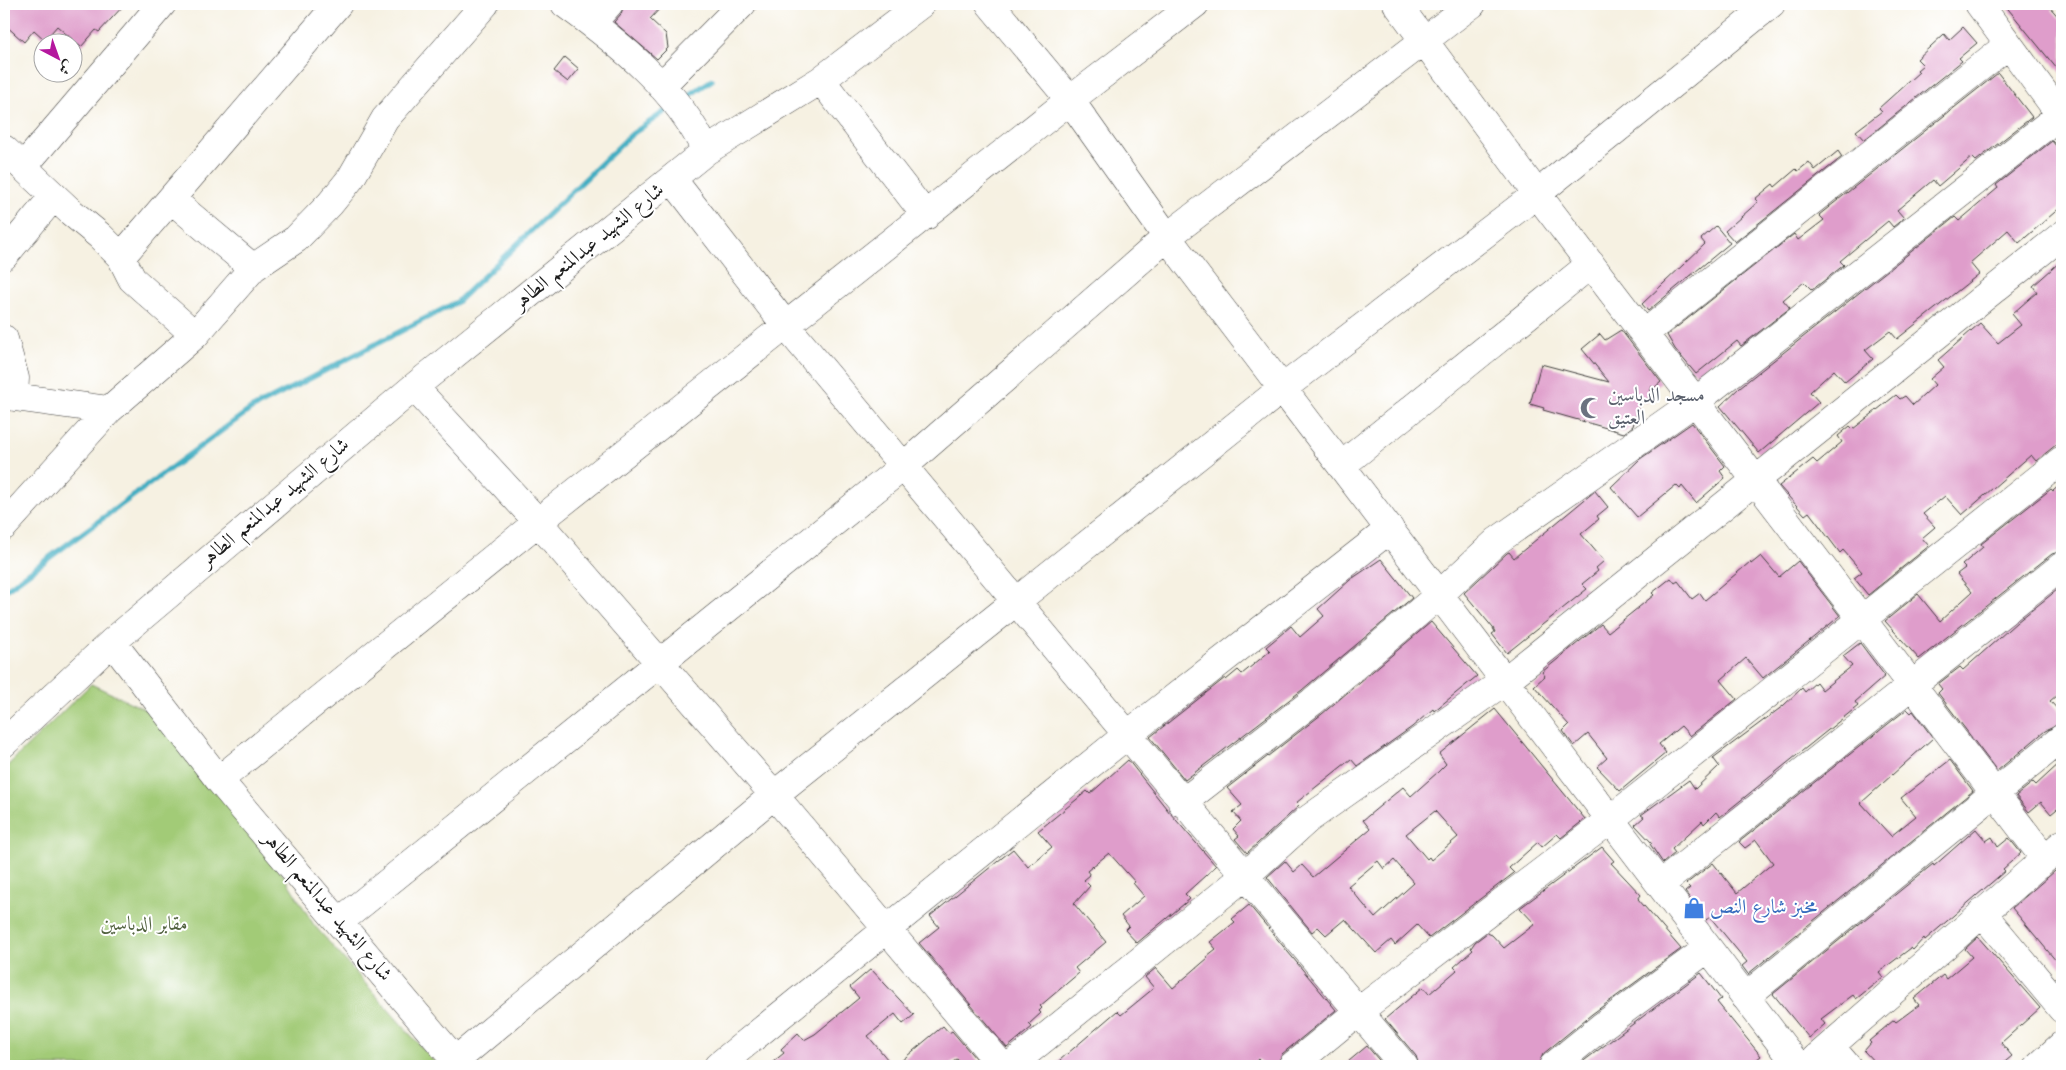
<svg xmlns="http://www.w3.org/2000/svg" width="2066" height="1070" font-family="'Old Standard TT',Amiri,serif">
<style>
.green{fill:#a2cb77;stroke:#5f744a}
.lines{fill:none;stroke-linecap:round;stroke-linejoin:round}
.stream{stroke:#43aec2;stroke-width:5.5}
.building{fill:#df9dcb;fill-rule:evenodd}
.minor-casing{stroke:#3d3c3a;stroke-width:29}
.minor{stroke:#fff;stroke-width:28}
.labels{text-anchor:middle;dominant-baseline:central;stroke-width:4;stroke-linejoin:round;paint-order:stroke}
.street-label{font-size:20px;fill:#1c1c1c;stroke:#fff}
.worship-label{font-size:20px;fill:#5b616d;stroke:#fff;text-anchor:start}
.shop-label{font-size:20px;fill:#366cbe;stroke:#fff;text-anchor:start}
.park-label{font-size:20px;fill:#526240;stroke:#fff}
</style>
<rect width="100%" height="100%" fill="#fff"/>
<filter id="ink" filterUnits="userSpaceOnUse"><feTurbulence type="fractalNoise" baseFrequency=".02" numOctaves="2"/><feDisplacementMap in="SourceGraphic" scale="10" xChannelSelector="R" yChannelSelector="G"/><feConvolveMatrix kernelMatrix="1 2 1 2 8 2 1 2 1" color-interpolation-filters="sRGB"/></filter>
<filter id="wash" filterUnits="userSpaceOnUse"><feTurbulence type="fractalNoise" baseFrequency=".0096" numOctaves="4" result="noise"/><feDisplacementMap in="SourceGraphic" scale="20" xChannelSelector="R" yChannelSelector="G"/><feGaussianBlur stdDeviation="1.12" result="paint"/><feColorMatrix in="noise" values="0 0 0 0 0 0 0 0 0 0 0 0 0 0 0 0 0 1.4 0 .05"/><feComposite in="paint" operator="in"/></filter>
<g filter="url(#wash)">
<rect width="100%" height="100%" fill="#f6f1e2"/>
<!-- green -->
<path class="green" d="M91 684 155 714 284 876 314 925 438 1066H4V769Z"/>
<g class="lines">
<!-- stream -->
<path class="stream" d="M682 100 712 80
M4 591 251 409 457 302 632 134 670 108"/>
</g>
<g id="blocks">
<!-- building -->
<path class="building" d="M13 4H125L99 32 96 30 81 47 57 26 45 40 34 30 24 42 4 24V14Z
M624 4H664L650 19 666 34 668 48 657 59 614 22 621 14Z
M2004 4H2047L2062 21V75Z
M1963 27 1977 43 1959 58 1962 61 1864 140 1856 131 1882 111 1879 108 1919 72 1917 70 1923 65 1917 59 1944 34 1949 40Z
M565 57 579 69 568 82 554 71Z
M1998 73 2032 117 1976 161 1972 157 1938 186 1933 180 1897 210 1904 218 1893 227 1888 221 1840 261 1844 265 1812 290 1804 282 1783 300 1790 308 1741 346 1737 341 1696 374 1675 349 1667 335 1794 234 1798 240 1824 220 1819 215Z
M2052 141 2062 153V206L2019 243 2008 230 1970 263 1979 274 1897 339 1890 331 1865 350 1873 359 1845 382 1834 370 1810 392 1819 402 1759 453 1720 406 1740 387 1955 217 1959 221 1998 188 1996 185Z
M1838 151 1842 157 1735 242 1725 231 1758 202 1755 199 1773 184 1775 187 1796 169 1798 171 1809 162 1815 170Z
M1716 226 1730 243 1648 311 1642 304 1705 244 1701 239Z
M2062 260V440L2036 461 2031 455 1962 515 1945 496 1923 514 1935 527 1922 538 1929 546 1868 595 1854 578 1862 572 1843 550 1840 553 1809 512 1805 515 1779 486 1813 459 1817 463 1842 442 1838 436 1850 426 1853 429 1896 395 1900 399 1905 396 1913 405 1935 385 1930 379 1944 367 1938 360 1980 323 1998 343 2021 325 2012 314 2037 292 2033 286Z
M1621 330 1661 382 1654 388 1652 386 1647 403 1640 401 1633 426 1624 433 1543 410 1544 408 1530 404 1541 364 1609 382 1582 349 1600 334 1605 340Z
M1692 423 1725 466 1720 471 1725 478 1696 503 1682 486 1680 489 1676 485 1637 517 1611 487 1640 459Z
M2062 483V551L2052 554 1919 659 1885 621 1918 594 1940 621 1972 592 1957 574 1965 568 1962 565 1983 547 1981 544 2051 489 2053 491Z
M1595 491 1608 507 1597 516 1599 519 1581 534 1604 561 1596 568 1598 571 1582 584 1587 589 1507 653 1492 634 1495 632 1493 628 1464 593 1507 553 1509 552 1514 558Z
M1761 556 1779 577 1798 561 1840 616 1763 678 1746 658 1721 680 1737 699 1690 736 1681 726 1659 744 1666 753 1620 791 1597 767 1607 758 1588 734 1574 746 1563 731 1569 725 1534 686 1545 676 1542 672 1601 624 1608 632 1654 595 1652 593 1671 578 1675 583 1678 581 1692 599 1700 593 1705 600 1750 562 1751 564Z
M1381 559 1412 598 1302 690 1185 780 1150 737 1225 678 1226 680 1238 670 1242 674 1270 651 1266 647 1291 626 1300 637 1324 616 1318 609 1350 580Z
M2062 586V691L2050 701 2062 714V723L2045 731 1997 771 1938 693 1942 689 1938 684 1960 667 1963 670 2017 622Z
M1431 622 1477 676 1434 711 1433 709 1412 727 1357 766 1351 759 1296 803 1299 806 1247 853 1235 839 1239 836 1233 829 1241 821 1233 812 1242 805 1227 788 1322 714Z
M1860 643 1885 676 1855 702 1858 706 1720 817 1716 812 1704 824 1702 821 1672 849 1675 853 1663 863 1650 844 1652 843 1635 825 1644 817 1641 815 1689 780 1695 789 1719 766 1713 758 1783 706 1802 688 1805 692 1816 682 1822 690 1852 666 1843 656Z
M1495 709 1585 819 1561 838 1557 834 1542 847 1538 842 1509 868 1514 873 1429 938 1417 925 1395 945 1391 940 1376 953 1345 919 1326 935 1318 927 1312 932 1267 877 1285 861 1294 872 1302 865 1313 877 1370 829 1363 820 1403 787 1411 796 1438 772 1446 764 1439 754ZM1435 811 1458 837 1431 860 1429 857 1427 859 1406 834ZM1394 860 1414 883 1375 918 1348 886 1378 861 1384 869Z
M1907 709 1911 713 1913 711 1933 738 1861 803 1891 836 1916 816 1901 798 1950 760 1973 791 1748 974 1742 966 1747 962 1710 917 1706 920 1685 892 1690 888 1686 884 1713 863 1737 893 1773 863 1756 840 1745 848 1739 842Z
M1128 760 1170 813 1216 866 1185 894 1190 899 1137 943 1125 930 1129 926 1121 916 1144 896 1133 883 1135 882 1109 853 1087 871 1090 875 1084 880 1090 886 1074 904 1106 942 1075 968 1079 973 1040 1006 1042 1008 1039 1011 1041 1013 1029 1024 1032 1027 1007 1048 919 943 939 927 930 916 1013 849 1028 867 1052 847 1038 831 1087 791 1090 794Z
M2062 761V805L2051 814 2041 802 2029 812 2016 796 2033 782 2036 785Z
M1976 829 1986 841 1992 837 1998 847 2009 838 2021 853 2003 869 2005 871 1925 940 1924 938 1913 950 1911 948 1879 972 1883 977 1856 999 1853 995 1821 1019 1825 1024 1809 1038 1773 994 1933 864 1934 866Z
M1602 847 1614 861 1611 863 1641 895 1638 899 1681 949 1592 1014 1543 1054 1538 1066H1419L1416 1056 1385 1019 1423 987 1429 994 1457 970 1454 967 1473 950 1471 948 1475 942 1487 933 1492 935 1504 948 1535 924 1520 908Z
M2062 865V968L2012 908Z
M1249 905 1336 1010 1282 1054 1277 1066H1264L1258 1059 1251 1066H1174L1169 1061 1163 1066H1053L1117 1011 1121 1015 1154 988 1145 977 1156 968 1173 988 1208 958 1207 956 1216 949 1210 942 1235 922 1232 919Z
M1978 937 2040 1008 2001 1043 2012 1056 2000 1066H1878L1864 1051 1871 1043 1869 1041 1894 1020 1896 1022 1919 1005 1914 999 1943 975 1946 979 1972 957 1965 949Z
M871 969 914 1015 903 1024 895 1014 868 1036 893 1066H768L784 1053 781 1049 798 1033 804 1040 815 1034 859 998 850 987Z
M1701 973 1721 999 1717 1002 1761 1056 1748 1066H1577Z
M943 1026 949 1033 952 1031 982 1066H964L957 1059 948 1066H895Z
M1367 1046 1384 1066H1343Z"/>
</g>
</g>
<g filter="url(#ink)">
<use href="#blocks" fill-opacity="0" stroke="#3d3c3a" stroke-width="1"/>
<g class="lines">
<!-- minor casing -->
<g class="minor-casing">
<path id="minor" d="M990 4 1070 100 1167 237 1798 1066
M1397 4 1537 194 2045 859
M1979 4 2062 117
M592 23 609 4
M821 80 926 216
M661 86 742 4
M4 149 71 212 100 236 121 257 338 4
M706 151 821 80 921 4
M23 167 162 4
M673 180 787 327 1404 1066
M172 200 253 268
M4 256 54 196
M121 257 132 279 195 335
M1645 333 2008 45
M4 339 15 378 14 397 109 410
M414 387 538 522 774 795 1002 1066
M1341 466 1591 264
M4 526 109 410 195 335 253 268 296 239 330 204 351 178 385 119 485 4
M4 743 112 642
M219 780 538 522 1070 100 1195 4
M1182 803 1312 702 1438 596 1497 541 1696 401 2060 115
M1661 884 2062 566
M1982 913 2062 1009
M339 922 905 465 1167 237 1472 4
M1745 997 2062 738
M1830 1046 1847 1066
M455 1061 774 795 1283 388 1537 194 1771 4
M460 1066 219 780 112 642 414 387 706 151C677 89 619 43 565 4
M718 1066 1127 735 1390 529
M1010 1066 1245 876 1307 820 1506 680 2062 235
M1292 1066 1359 1011 1611 819 2062 460
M1553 1066 1601 1027 1707 949
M1807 1066 2062 844
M2039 1066 2062 1045"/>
</g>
<!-- minor -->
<use href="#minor" class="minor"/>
</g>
</g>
<!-- icons -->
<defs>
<g id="mosque-bare" transform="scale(1.725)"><path d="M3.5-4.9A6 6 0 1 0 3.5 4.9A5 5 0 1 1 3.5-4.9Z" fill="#6b7280" stroke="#fff" stroke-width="2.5" paint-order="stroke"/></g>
<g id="shop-bare" transform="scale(1.725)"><path d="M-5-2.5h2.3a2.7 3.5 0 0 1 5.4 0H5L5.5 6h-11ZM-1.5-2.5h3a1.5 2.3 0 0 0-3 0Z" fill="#3f7fe0" stroke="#fff" stroke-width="2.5" paint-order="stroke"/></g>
</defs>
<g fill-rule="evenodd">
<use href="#mosque-bare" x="1591" y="408"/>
<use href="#shop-bare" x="1694" y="908"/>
</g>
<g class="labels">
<!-- street labels -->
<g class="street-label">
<text transform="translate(589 247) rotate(-39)">شارع الشهيد عبدالمنعم الطاهر</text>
<text transform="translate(275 503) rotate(-40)">شارع الشهيد عبدالمنعم الطاهر</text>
<text transform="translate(327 907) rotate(50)">شارع الشهيد عبدالمنعم الطاهر</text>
</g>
<!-- worship labels -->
<g class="worship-label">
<text x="1608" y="396">مسجد الدباسين<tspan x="1608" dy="23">العتيق</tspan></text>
</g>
<!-- shop labels -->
<g class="shop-label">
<text x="1710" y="908">مخبز شارع النص</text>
</g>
<!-- park labels -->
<g class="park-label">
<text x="144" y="925">مقابر الدباسين</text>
</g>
</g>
<!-- margin -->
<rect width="2066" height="1070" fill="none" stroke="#fff" stroke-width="20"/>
<!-- north arrow -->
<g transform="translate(58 58) rotate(139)"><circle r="24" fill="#ffffff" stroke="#a4a4a4"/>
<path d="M0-4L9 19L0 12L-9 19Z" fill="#b5179e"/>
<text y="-8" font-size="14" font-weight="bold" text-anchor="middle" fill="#1c1c1c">ش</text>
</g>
</svg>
